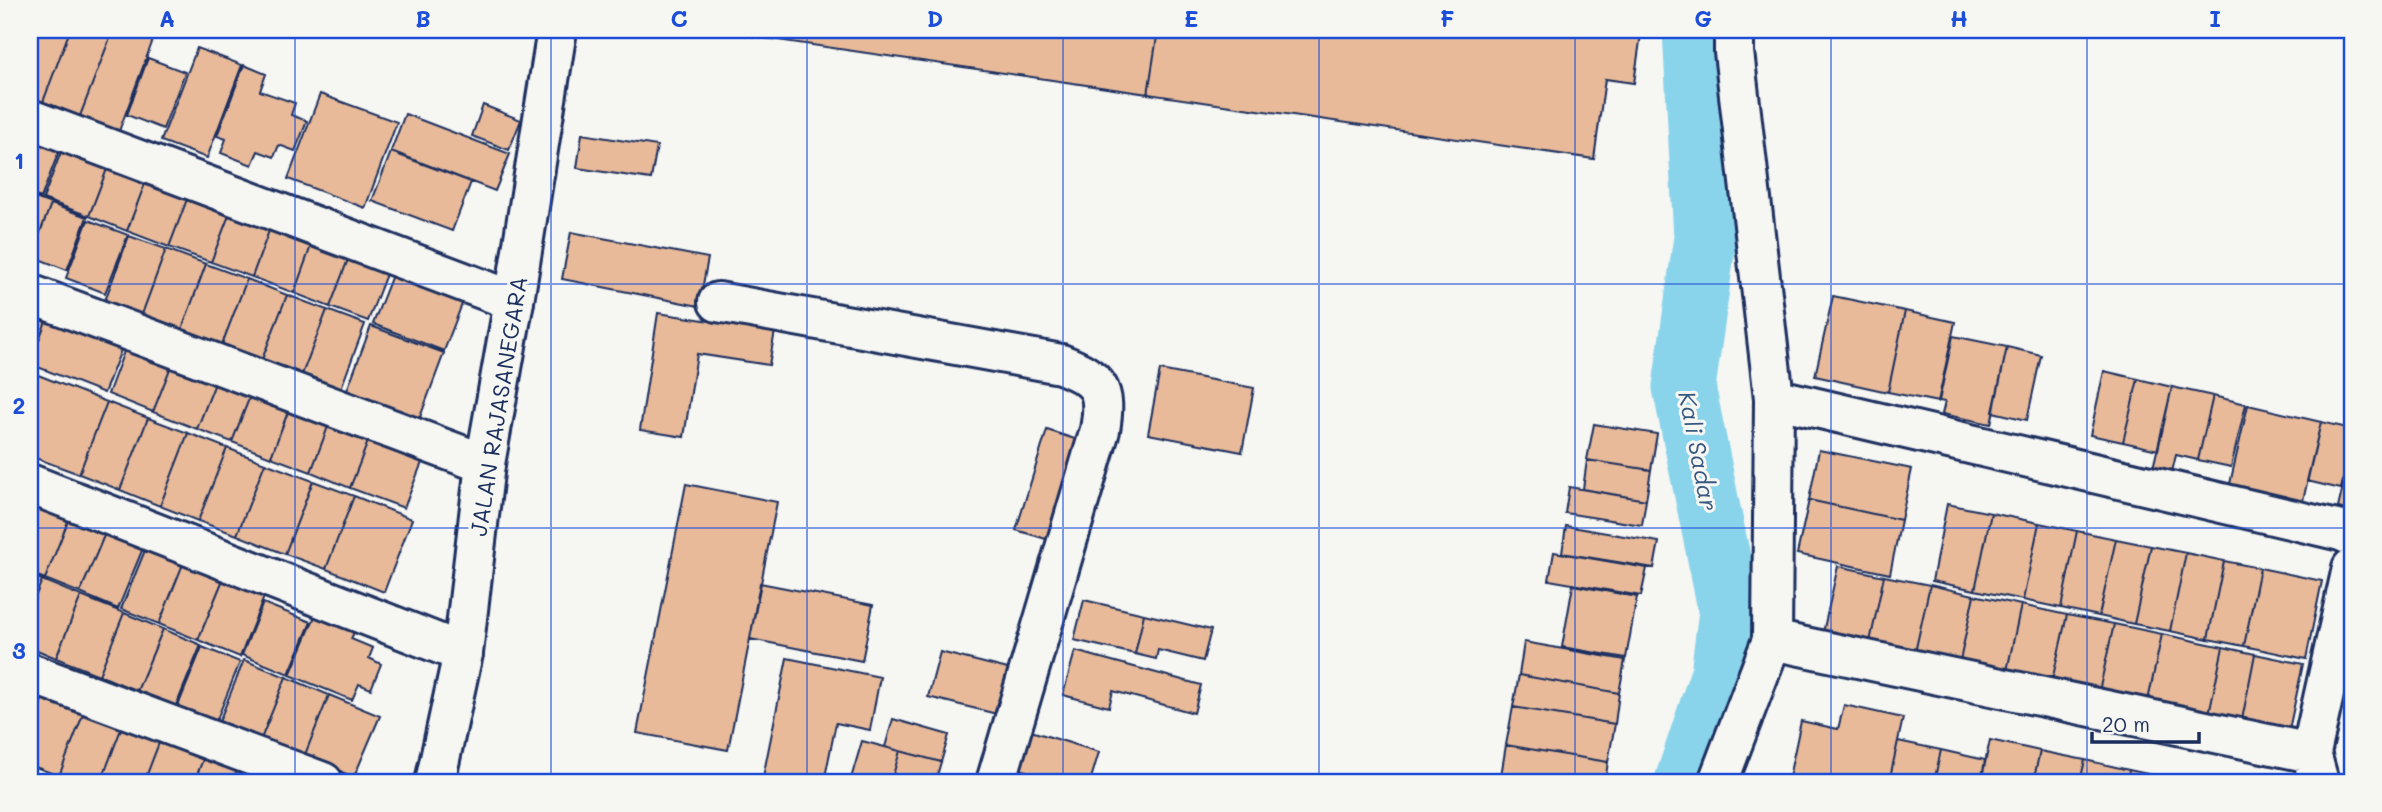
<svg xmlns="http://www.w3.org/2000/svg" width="2382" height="812" font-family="Mali,sans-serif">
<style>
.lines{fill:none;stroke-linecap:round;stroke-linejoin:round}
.river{stroke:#8ad4eb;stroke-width:63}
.building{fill:#e8ba99;stroke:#1b2f5e;stroke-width:2}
.street-casing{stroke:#1b2f5e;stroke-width:44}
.secondary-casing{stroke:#1b2f5e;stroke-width:44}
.street{stroke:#f6f6f2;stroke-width:38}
.secondary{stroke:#f6f6f2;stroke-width:38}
.grid{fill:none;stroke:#1d4ed8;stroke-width:2;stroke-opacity:0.55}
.labels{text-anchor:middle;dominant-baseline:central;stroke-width:6;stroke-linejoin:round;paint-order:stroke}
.street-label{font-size:23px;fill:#1b2f5e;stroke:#f6f6f2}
.water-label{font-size:24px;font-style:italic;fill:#375881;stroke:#f6f6f2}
.neatline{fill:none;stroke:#1d4ed8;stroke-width:2.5}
.grid-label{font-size:23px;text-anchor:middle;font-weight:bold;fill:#1d4ed8}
</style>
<rect width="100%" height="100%" fill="#f6f6f2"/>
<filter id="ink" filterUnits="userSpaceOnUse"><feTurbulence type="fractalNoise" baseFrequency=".0143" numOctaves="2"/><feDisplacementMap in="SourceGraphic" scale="14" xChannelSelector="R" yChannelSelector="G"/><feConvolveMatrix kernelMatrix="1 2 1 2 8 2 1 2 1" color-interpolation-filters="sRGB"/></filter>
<g filter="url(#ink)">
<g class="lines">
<!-- river -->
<path class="river" d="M1686 782 1722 674 1730 612 1684 387 1705 238 1694 30"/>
</g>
<!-- building -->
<path class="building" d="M30 30H70L43 102 30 97Z
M70 30H113L80 116 43 102Z
M113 30H149L156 32 119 131 80 116Z
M730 30H1158L1148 94 730 33Z
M1158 30H1612L1641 34 1634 83 1605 79 1594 159 1148 94Z
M197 48 242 65 207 158 161 141Z
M148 58 185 72 163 129 127 115Z
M244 65 266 74 260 91 295 103 291 115 307 121 295 151 279 145 274 157 258 151 252 165 221 153 226 139 217 136Z
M320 94 397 122 365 208 288 179Z
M483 105 521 120 509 150 472 136Z
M405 114 510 154 495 191 391 151Z
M582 134 657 146 651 179 577 168Z
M30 139 59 151 41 198 30 194Z
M66 139 112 156 89 216 43 199Z
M391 152 471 182 452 231 372 201Z
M112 156 150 170 127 231 89 216Z
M150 170 192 186 169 247 127 231Z
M192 186 234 202 211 262 169 247Z
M30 196 51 204 31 256H30Z
M234 202 274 217 252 277 211 262Z
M51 204 87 217 67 270 31 256Z
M274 217 316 232 294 293 252 277Z
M88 220 128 235 105 293 66 278Z
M316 232 353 246 330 307 294 293Z
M571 232 708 258 699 306 562 279Z
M129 236 166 249 141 317 104 303Z
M353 246 391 261 368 321 330 307Z
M166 249 206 264 181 332 141 317Z
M206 264 247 279 221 347 181 332Z
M396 265 467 291 444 351 373 324Z
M247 279 287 295 261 362 221 347Z
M287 295 327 310 301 377 261 362Z
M1833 296 1905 311 1888 392 1815 376Z
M327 310 365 324 340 391 301 377Z
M1905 311 1955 322 1938 402 1888 392Z
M658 313 775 331 769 365 697 354 684 437 640 430Z
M30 315 46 321 30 364Z
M46 321 121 350 104 393 30 364Z
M371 326 444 353 416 428 343 401Z
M1953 336 2007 347 1991 424 1942 414 1945 402 1939 401Z
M129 338 175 356 153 412 108 394Z
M2007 347 2041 355 2027 420 1993 412Z
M175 356 219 373 197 429 153 412Z
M1160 370 1254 388 1242 452 1148 434Z
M2104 371 2138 379 2123 442 2090 435Z
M33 373 107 402 79 474 30 456V380Z
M219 373 254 386 232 442 197 429Z
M2138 379 2172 387 2158 450 2123 442Z
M254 386 292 401 271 457 232 442Z
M2172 387 2213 396 2198 460 2176 455 2172 472 2153 468Z
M2213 396 2246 404 2231 467 2198 460Z
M292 401 332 416 311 472 271 457Z
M107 402 148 418 120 490 79 474Z
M2248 405 2321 422 2302 505 2229 488Z
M332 416 372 431 350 488 311 472Z
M148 418 188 433 160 506 120 490Z
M2321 422 2352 429V439L2341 489 2307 481Z
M1594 424 1657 434 1651 470 1587 460Z
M1047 430 1087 443 1056 542 1016 530Z
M372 431 426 452 404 508 350 488Z
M188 433 227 448 198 521 160 506Z
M2352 447V511L2338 508Z
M227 448 265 463 237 535 198 521Z
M1819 450 1912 469 1901 520 1809 500Z
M1587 460 1651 470 1646 500 1583 489Z
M265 463 313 481 285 554 237 535Z
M313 481 354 496 326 569 285 554Z
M686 484 777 502 728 750 637 733Z
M1569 487 1646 500 1642 525 1565 513Z
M354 496 412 519 384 592 326 569Z
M30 497 72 511 45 579 30 573Z
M1809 500 1901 520 1890 574 1797 554Z
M1947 504 1991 513 1975 590 1932 581Z
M72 511 108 526 80 593 45 579Z
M1991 513 2039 523 2023 600 1975 590Z
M2039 523 2077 531 2061 608 2023 600Z
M108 526 146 541 118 609 80 593Z
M1566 526 1659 542 1654 568 1562 553Z
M2077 531 2116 539 2099 616 2061 608Z
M150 538 187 554 159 624 121 609Z
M2116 539 2151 546 2134 624 2099 616Z
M2151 546 2186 553 2170 631 2134 624Z
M1554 552 1647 568 1641 596 1549 580Z
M2186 553 2224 561 2208 639 2170 631Z
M187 554 227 570 198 640 159 624Z
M2224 561 2260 568 2244 646 2208 639Z
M1838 566 1884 576 1867 656 1820 646Z
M2260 568 2322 581 2306 659 2244 646Z
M227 570 268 587 240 657 198 640Z
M30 575 42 580 30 610Z
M1884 576 1930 585 1912 666 1867 656Z
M42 580 81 596 56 658 30 647V610Z
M760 583 873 605 862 661 750 639Z
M1573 585 1637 597 1626 658 1562 647Z
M1930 585 1974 595 1957 675 1912 666Z
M1974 595 2021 605 2004 685 1957 675Z
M81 596 124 613 99 675 56 658Z
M1084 600 1144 614 1135 654 1074 640Z
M263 603 311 622 289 674 242 655Z
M2021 605 2067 615 2049 694 2004 685Z
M318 609 357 625 351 639 373 648 369 658 381 664 371 689 359 684 352 700 290 675Z
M124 613 163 629 137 691 99 675Z
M1144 614 1211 630 1203 661 1158 650 1156 659 1135 654Z
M2067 615 2114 624 2096 705 2049 694Z
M2114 624 2162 634 2145 715 2096 705Z
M163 629 201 645 176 706 137 691Z
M2162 634 2223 647 2206 728 2145 715Z
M1524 642 1625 660 1619 693 1519 675Z
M202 647 240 662 215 724 177 708Z
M2223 647 2255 654 2239 735 2206 728Z
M1075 651 1201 685 1194 713 1113 691 1109 707 1063 695Z
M940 652 1012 670 1001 715 928 697Z
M2255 654 2303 664 2286 744 2239 735Z
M787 658 880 677 870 730 836 723 824 782H762Z
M244 660 286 677 261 739 219 722Z
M1519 675 1619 693 1615 724 1513 707Z
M286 677 329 695 304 757 261 739Z
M30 686 45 692 30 732Z
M45 692 86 707 59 776 30 765V732Z
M329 695 380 716 354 777 304 757Z
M1844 705 1903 718 1889 782H1788L1801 721 1838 729Z
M86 707 124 721 101 782H75L59 776Z
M1513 707 1615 724 1608 762 1506 745Z
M893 719 949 735 941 762 885 747Z
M124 721 162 735 144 782H101Z
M1021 728 1099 752 1090 782H1063L1009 766Z
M162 735 206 752 194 782H144Z
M1990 740 2040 751 2033 782H1981Z
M862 741 900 751 891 782H850Z
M1898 741 1941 750 1934 782H1889Z
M1506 745 1608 762 1605 782H1500Z
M1941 750 1985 760 1981 782H1934Z
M900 751 941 762 935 782H891Z
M2040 751 2085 760 2080 782H2033Z
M206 752 245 767 239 782H194Z
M2085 760 2129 770 2127 782H2080Z
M245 767 286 782H239Z
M2129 770 2176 780V782H2127Z"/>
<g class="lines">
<!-- street casing -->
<g class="street-casing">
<path id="street" d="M30 119 514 301
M30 294 485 464
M718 302 1061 364C1099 379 1107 388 1100 430L996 782
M1774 398 2341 531 2352 536
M30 484 463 653
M1772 640 2311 753 2319 782
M30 673 323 782
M2311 753 2352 568
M1718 782 1772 640 1774 398 1734 52V30"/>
</g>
<!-- secondary casing -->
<g class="secondary-casing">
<path id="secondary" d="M435 782 463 653 485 464 514 301 557 30"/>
</g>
<!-- street -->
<use href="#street" class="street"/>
<!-- secondary -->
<use href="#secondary" class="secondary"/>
</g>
</g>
<!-- grid -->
<path class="grid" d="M295 30V782M551 30V782M807 30V782M1063 30V782M1319 30V782M1575 30V782M1831 30V782M2087 30V782M30 284H2352M30 528H2352"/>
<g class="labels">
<!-- street labels -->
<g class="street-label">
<text transform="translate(498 406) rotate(-81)">JALAN RAJASANEGARA</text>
</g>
<!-- water labels -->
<g class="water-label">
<text transform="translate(1699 451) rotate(79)">Kali Sadar</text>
</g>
</g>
<!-- margin -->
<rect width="2382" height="812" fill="none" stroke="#f6f6f2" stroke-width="77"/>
<!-- scale -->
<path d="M2092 732v10h107v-10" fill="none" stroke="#1b2f5e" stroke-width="3.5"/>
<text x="2102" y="732" font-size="21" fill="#1b2f5e" stroke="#f6f6f2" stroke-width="5" paint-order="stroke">20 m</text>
<rect x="38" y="38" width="2306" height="736" class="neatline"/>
<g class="grid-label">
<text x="167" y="27">A</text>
<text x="423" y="27">B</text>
<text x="679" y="27">C</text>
<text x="935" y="27">D</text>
<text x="1191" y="27">E</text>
<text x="1447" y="27">F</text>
<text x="1703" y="27">G</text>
<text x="1959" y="27">H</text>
<text x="2215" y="27">I</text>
<text x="19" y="169">1</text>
<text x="19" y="414">2</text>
<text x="19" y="659">3</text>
</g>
</svg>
